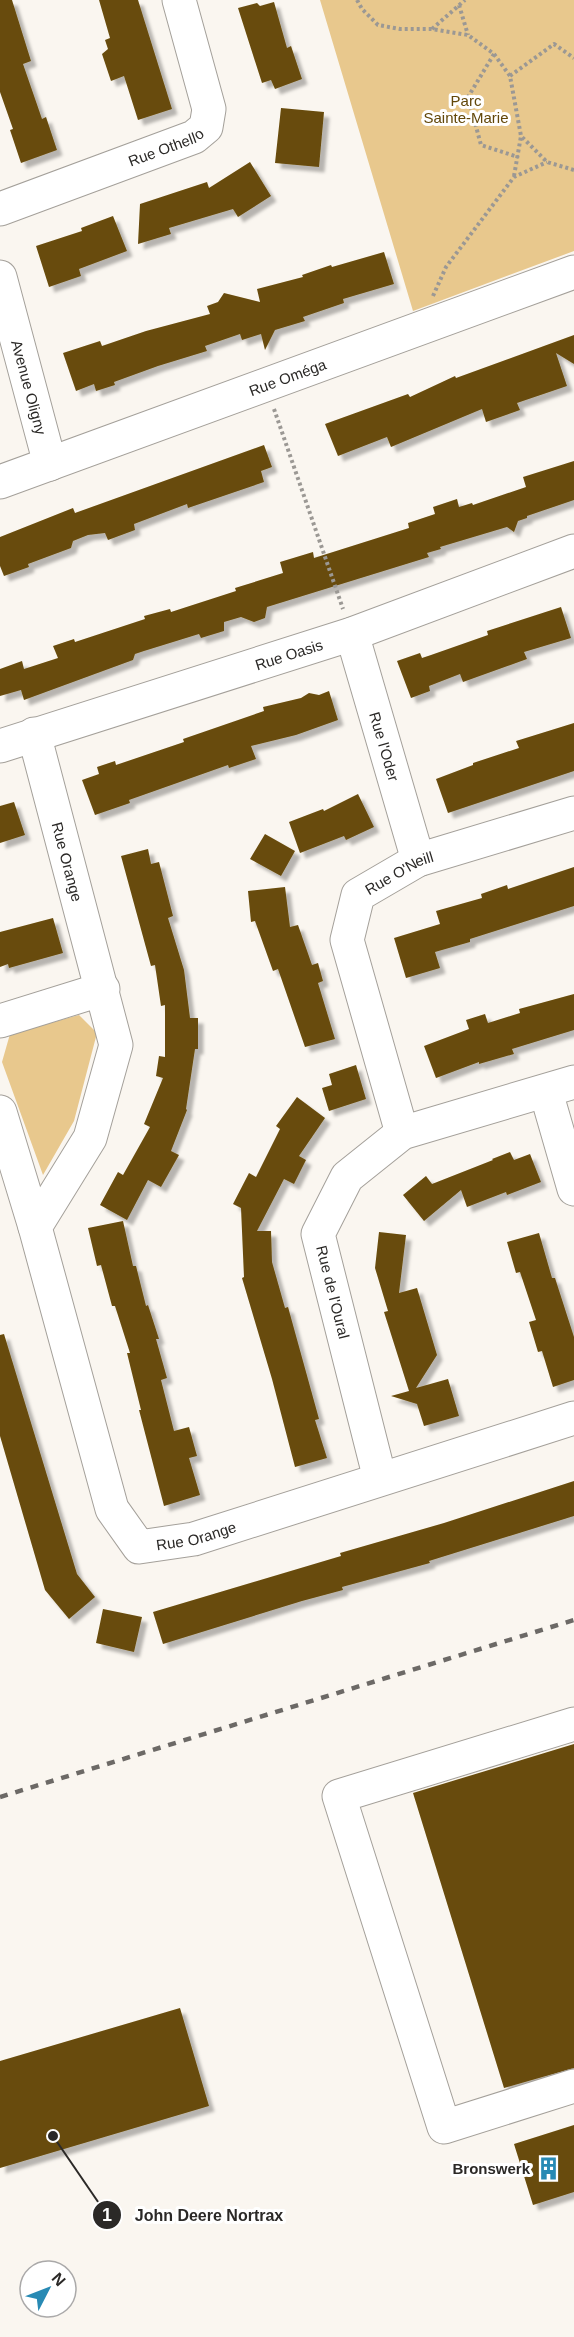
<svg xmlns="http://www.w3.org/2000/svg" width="574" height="2337" viewBox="0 0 574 2337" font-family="Helvetica,sans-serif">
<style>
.green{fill:#e8c88d}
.building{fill:#684b0a;filter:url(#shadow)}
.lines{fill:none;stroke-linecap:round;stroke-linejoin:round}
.minor-casing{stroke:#a4a09a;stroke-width:35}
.path{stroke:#9b9894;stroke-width:4;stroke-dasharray:3 3;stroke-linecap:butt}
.minor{stroke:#fff;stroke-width:33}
.rail{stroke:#6c6966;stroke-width:4.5;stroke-dasharray:8 8;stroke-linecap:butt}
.labels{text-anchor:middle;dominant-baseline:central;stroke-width:6;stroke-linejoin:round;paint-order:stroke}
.park-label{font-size:15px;fill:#624709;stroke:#fff}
.street-label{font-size:15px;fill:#2b2927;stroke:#fff}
.poi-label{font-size:15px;font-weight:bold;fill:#2b2927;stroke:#fff;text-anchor:end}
.leader{fill:none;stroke:#2b2927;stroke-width:2}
.callout-dot{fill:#2b2927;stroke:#fff;stroke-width:2}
.mark-label{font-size:18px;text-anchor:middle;font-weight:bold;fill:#fff}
.callout-label{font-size:16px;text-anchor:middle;font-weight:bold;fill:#2b2927;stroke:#fff;stroke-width:6;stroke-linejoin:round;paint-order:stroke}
</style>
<defs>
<filter id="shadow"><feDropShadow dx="5.5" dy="5.5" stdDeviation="1.5" flood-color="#0004"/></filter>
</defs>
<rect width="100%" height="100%" fill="#faf6f0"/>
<path class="green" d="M320 0H574V251L413 311Z
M79 1015 97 1033 74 1121 43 1175 2 1062 10 1034Z"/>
<path class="building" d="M0 0H12L31 61 23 64 42 119 46 117 57 150 21 163 10 130 13 129 0 92Z
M99 0H138L172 109 138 120 124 76 111 81 102 54 108 49 105 40 110 38Z
M274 2 287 48 291 46 302 79 275 89 271 80 262 83 238 8 257 3 260 6Z
M281 108 324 112 319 167 275 163Z
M250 162 271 196 238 217 233 209 169 228 171 234 138 244 140 204 207 182 209 188Z
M113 216 127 251 79 269 81 276 49 287 36 246 82 231 81 228Z
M384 252 394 284 343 299 344 303 303 317 305 321 275 330 265 350 261 334 242 340 240 334 205 346 207 351 158 366 114 382 115 385 96 391 94 384 76 391 63 353 100 341 102 346 146 331 210 314 207 306 218 302 224 293 260 302 257 289 303 277 302 275 331 265 332 267Z
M574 335V364L556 353 567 386 517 403 520 410 486 422 482 409 391 447 387 437 338 456 325 424 408 394 410 397 455 376 456 378Z
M264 445 272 467 261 471 264 482 188 508 187 504 134 524 135 530 108 540 105 533 88 535 73 541 71 548 28 564 29 567 4 576 0 566V537L73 508 75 513Z
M574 461V500L527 516V518L518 521 514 532 507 527 440 547 441 549 427 553 429 557 267 607 265 618 254 622 241 617 224 622V631L201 638 199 634 144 651 135 654 133 660 24 700 21 690 0 696V669L22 661 24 669 58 658 53 646 74 639 75 642 145 619 144 616 170 609 171 612 236 591 235 588 283 573 280 562 313 552 314 558 409 528 408 523 435 514 433 507 457 499 459 507 472 503 473 505 526 487 523 477Z
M561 607 571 638 524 652 527 659 463 682 460 674 429 686 430 691 411 698 397 661 420 653 422 658 431 655 488 635 487 631Z
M329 691 338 720 296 735 251 746 256 759 229 768 228 765 129 800 130 803 95 815 82 780 99 774 97 767 115 761 116 765 184 742 183 739 264 711 263 707 301 698 309 693 319 695Z
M574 723V771L448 813 436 779 473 765V763L519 748 516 741Z
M358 794 374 827 346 840 344 836 300 853 289 822 323 809 324 811Z
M14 802 25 835 0 843V806Z
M265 834 295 851 281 876 250 859Z
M148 849 151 864 159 862 173 916 168 918 184 970 190 1018H198V1049H195L186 1109 187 1110 171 1151 179 1155 161 1187 148 1180 127 1220 100 1205 118 1172 123 1175 150 1127 144 1124 163 1078 156 1076 159 1056 165 1057V1005L161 1006 155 965 151 966 121 856Z
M574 867V906L470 939V942L435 952 440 968 406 978 394 938 440 924 436 911 482 898 481 894 507 885 508 889Z
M285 887 290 927 298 925 312 965 318 963 323 981 318 983 335 1039 305 1047 278 969 273 971 255 921 251 922 248 891Z
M53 918 63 953 9 968 8 964 0 967V932Z
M574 994V1030L512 1049 514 1054 479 1064V1062L436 1078 424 1046 469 1029 466 1020 485 1014 488 1023 520 1013 519 1009Z
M356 1065 366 1099 329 1111 322 1088 332 1085 329 1074Z
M297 1097 325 1118 299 1156 306 1160 294 1184 284 1179 257 1231H271L272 1262 285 1308 288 1307 319 1419 315 1420 327 1458 295 1467 272 1379 242 1278 244 1277 241 1208 233 1204 249 1173 256 1177 280 1129 276 1126Z
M510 1152 514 1160 530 1154 541 1182 507 1195 506 1192 467 1207 461 1190 424 1221 403 1195 426 1176 432 1184 493 1160 492 1159Z
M123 1221 133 1266H136L146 1306 148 1305 159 1339H156L167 1378 161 1380 174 1431 189 1427 197 1456 189 1458 200 1495 164 1506 139 1410H141L127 1353H130L115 1306H112L101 1265 97 1266 88 1228Z
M379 1232 406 1235 399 1293 417 1288 437 1355 416 1388 448 1379 459 1416 424 1426 417 1404 391 1396 409 1391 384 1312 388 1311 375 1268Z
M539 1233 552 1278H555L574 1337V1380L553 1387 542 1351 538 1352 529 1322 536 1320 520 1272 516 1273 507 1242Z
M4 1334 77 1574 95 1597 69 1619 45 1590 0 1436V1335Z
M574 1481V1516L429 1561 430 1563 342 1587 343 1590 302 1601 163 1644 153 1612 341 1556 340 1553 444 1523Z
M103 1609 142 1617 134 1652 96 1643Z
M574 1744V2068L504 2088 413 1793Z
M180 2008 209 2106 0 2168V2061Z
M574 2125V2192L533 2205 514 2144Z"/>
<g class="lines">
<defs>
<g id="minor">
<path id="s1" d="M0 209 194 137 206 127 209 109 179 0"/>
<path id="s2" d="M0 277 50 464"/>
<path id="s3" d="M0 482 574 272"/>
<path id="s4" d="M352 634 418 860"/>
<path id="s5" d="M34 734 116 1045 90 1138 35 1227 112 1509 139 1547 194 1539 574 1418"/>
<path id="s6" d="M0 746 352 634 574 551"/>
<path d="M0 1021 103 989"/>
<path d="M546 1092 574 1189"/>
<path d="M0 1112 35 1227"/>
<path id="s7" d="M402 1133 347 940 358 895 418 860 574 813"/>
<path d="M380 1479 318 1234 347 1177 402 1133 574 1082"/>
<path d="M574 1724 339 1796 444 2127 574 2086"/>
</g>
</defs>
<use href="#minor" class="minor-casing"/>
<path class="path" d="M357 0 362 9 378 25 400 29H431L468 35 494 54 510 76 521 136 547 162 574 170
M459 5 468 35
M432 29 465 0
M494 54 468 97 481 145 518 157
M510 76 554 44 574 58
M514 176 521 136
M433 296 446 267 514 177 547 162
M274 409 343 609"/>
<use href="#minor" class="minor"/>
<path class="rail" d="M0 1797 574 1620"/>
</g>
<defs>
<symbol id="building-bare" viewBox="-9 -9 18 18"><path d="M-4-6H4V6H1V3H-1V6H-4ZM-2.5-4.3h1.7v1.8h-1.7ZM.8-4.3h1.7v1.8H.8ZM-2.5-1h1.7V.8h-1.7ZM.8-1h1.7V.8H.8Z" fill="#288ab4" stroke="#fff" stroke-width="2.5" paint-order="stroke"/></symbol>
</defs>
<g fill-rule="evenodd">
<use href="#building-bare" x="532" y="2152" width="33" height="33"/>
</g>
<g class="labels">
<g class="park-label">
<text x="466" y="100">Parc<tspan x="466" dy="17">Sainte-Marie</tspan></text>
</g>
<g class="street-label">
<text stroke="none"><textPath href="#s1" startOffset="177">Rue Othello</textPath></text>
<text stroke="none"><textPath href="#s3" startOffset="306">Rue Oméga</textPath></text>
<text stroke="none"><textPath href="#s2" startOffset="114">Avenue Oligny</textPath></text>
<text stroke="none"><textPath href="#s6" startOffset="303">Rue Oasis</textPath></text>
<text stroke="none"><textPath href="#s4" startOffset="117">Rue l'Oder</textPath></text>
<text stroke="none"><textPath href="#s5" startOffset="132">Rue Orange</textPath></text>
<text stroke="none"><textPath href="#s7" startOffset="294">Rue O'Neill</textPath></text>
<text transform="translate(333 1292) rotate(76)">Rue de l'Oural</text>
<text stroke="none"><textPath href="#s5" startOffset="920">Rue Orange</textPath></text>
</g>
<g class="poi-label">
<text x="530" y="2168">Bronswerk</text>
</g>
</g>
<path class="leader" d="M53 2136L107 2215"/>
<g class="callout-dot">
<circle cx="53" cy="2136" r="6"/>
<circle cx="107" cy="2215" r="15"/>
</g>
<g class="mark-label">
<text x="107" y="2221">1</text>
</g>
<g class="callout-label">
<text x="209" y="2221">John Deere Nortrax</text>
</g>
<g transform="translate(48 2289) rotate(48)"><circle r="28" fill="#ffffff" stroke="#aaa9a9" stroke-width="1.5"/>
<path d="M0-4.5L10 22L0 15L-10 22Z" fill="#288ab4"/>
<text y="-9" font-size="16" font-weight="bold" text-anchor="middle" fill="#2b2927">N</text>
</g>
</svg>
